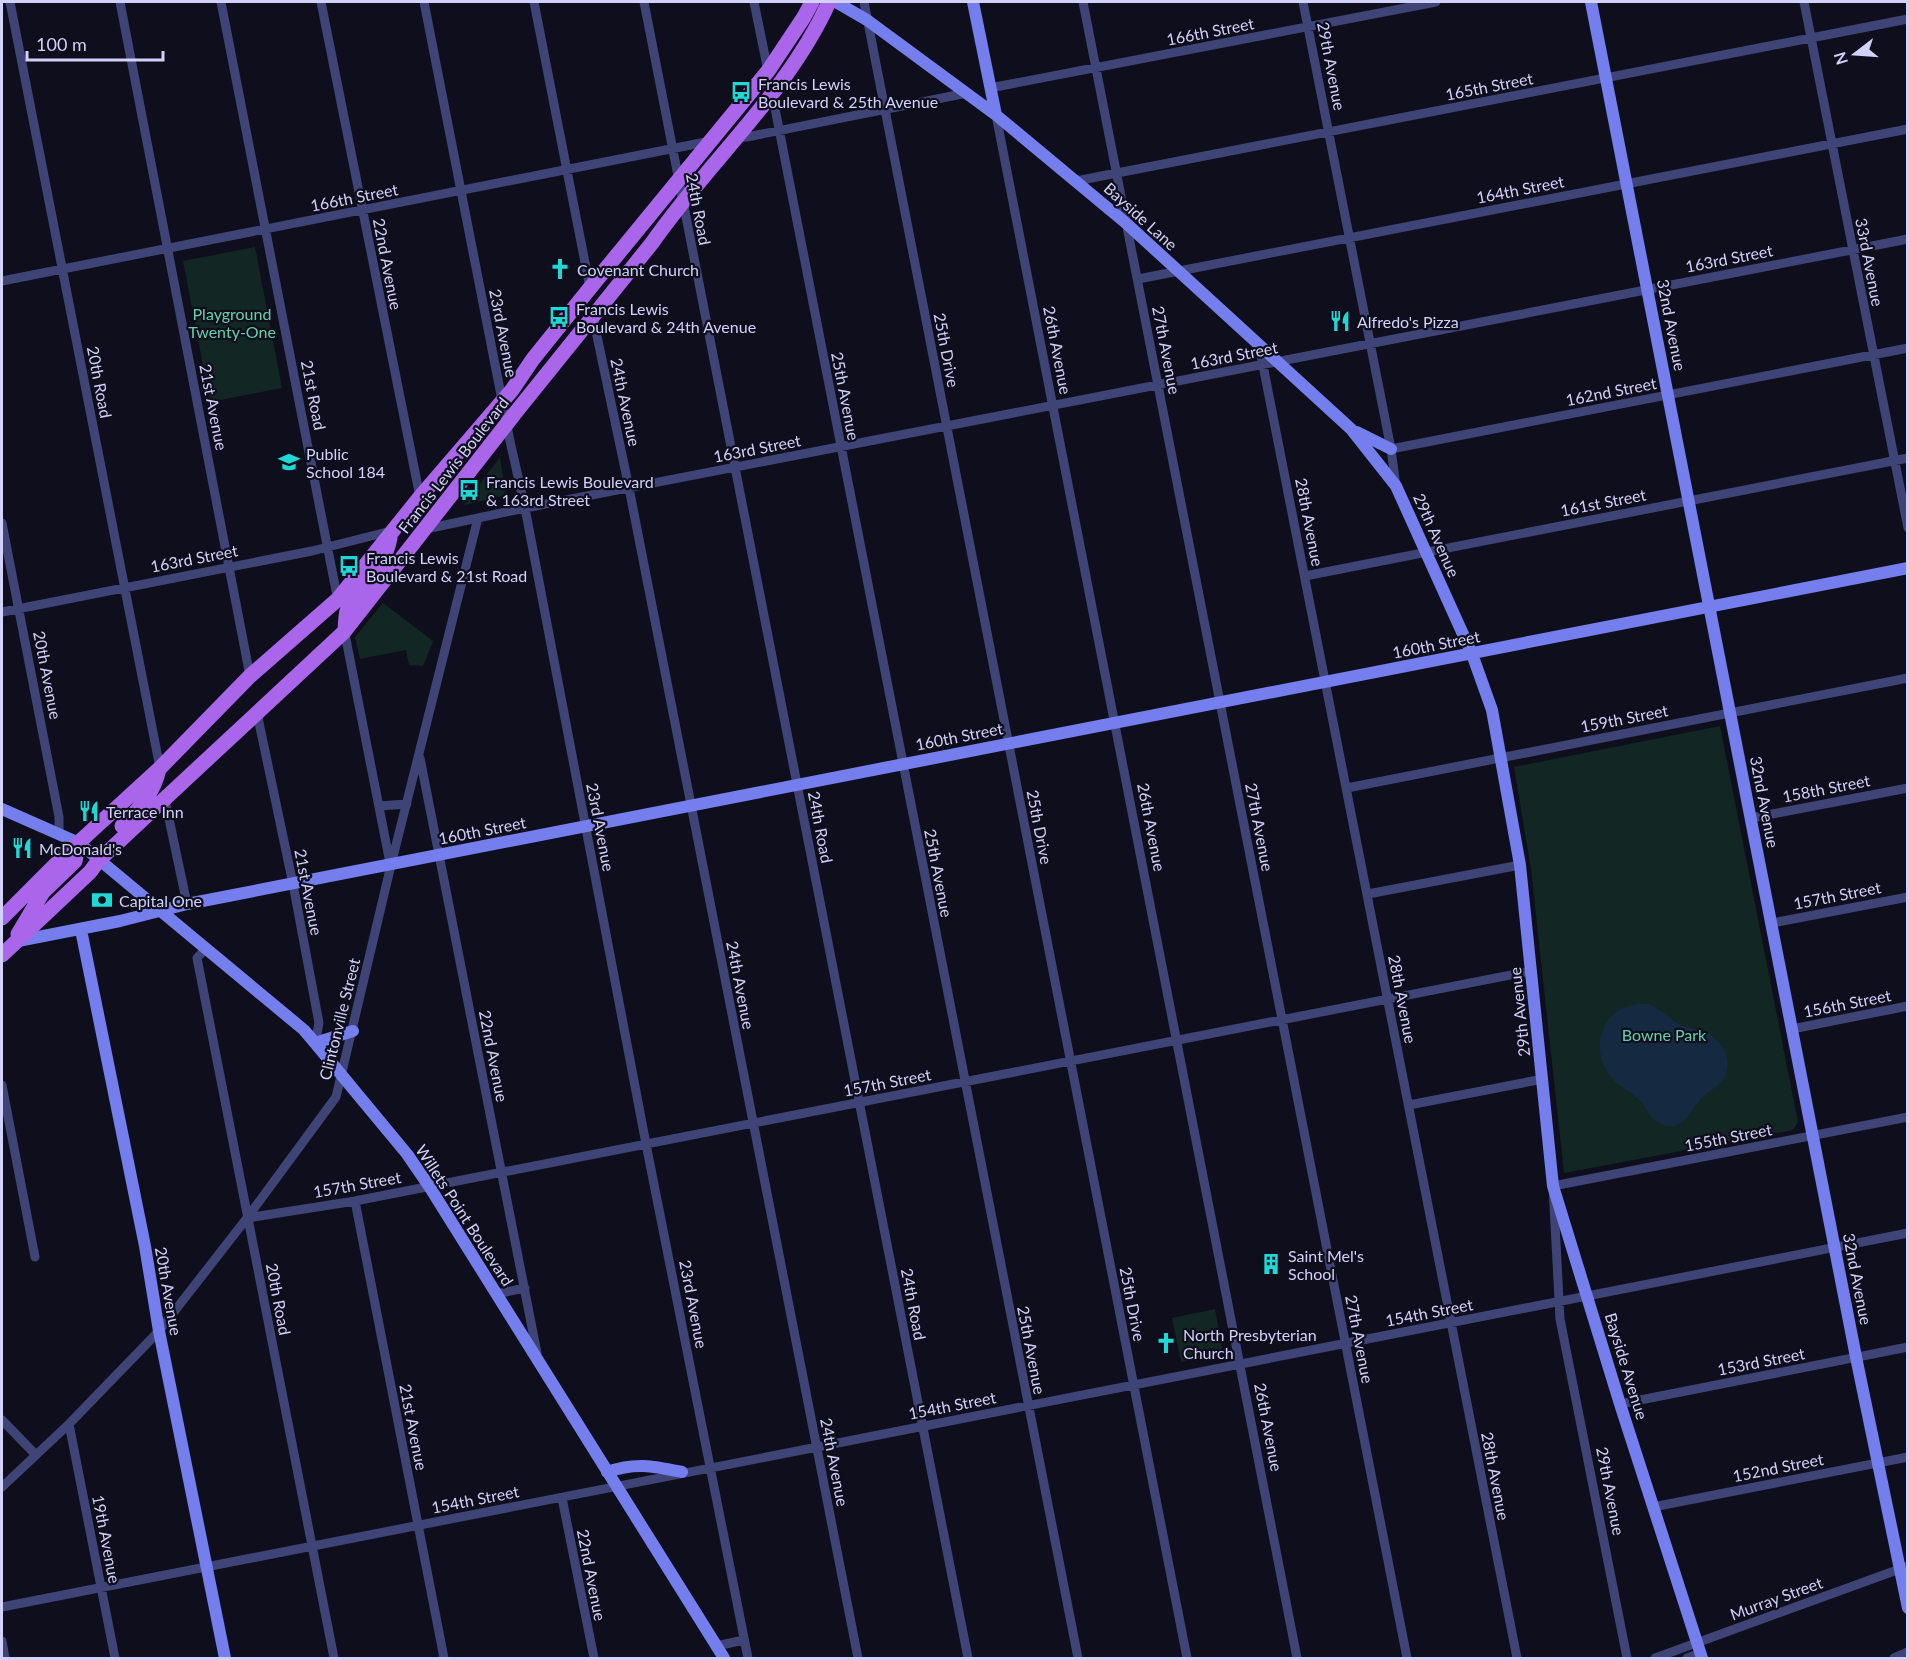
<svg xmlns="http://www.w3.org/2000/svg" width="1909" height="1660" viewBox="0 0 1909 1660" font-family="Lato,sans-serif">
<style>
.green{fill:#122623}
.water{fill:#152a41}
.lines{fill:none;stroke-linecap:round;stroke-linejoin:round}
.street{stroke:#3f4476;stroke-width:9}
.secondary{stroke:#747fed;stroke-width:12}
.primary{stroke:#aa66eb;stroke-width:15}
.labels{text-anchor:middle;dominant-baseline:central;stroke-width:4.5;stroke-linejoin:round;paint-order:stroke}
.street-label{font-size:16px;fill:#d1d1f9;stroke:#0f0e1d}
.poi-label{font-size:16px;fill:#d1d1f9;stroke:#0f0e1d;text-anchor:start}
.park-label{font-size:16px;fill:#67cfa9;stroke:#0f0e1d}
</style>
<rect width="100%" height="100%" fill="#0f0e1d"/>
<path class="green" d="M255 247 282 388 210 402 183 261Z
M500 457 506 495 464 505Z
M383 603 433 641 423 666 409 665 406 650 360 659 355 637Z
M1720 726 1798 1122 1793 1130 1564 1173 1531 869 1514 767Z
M1215 1309 1223 1353 1181 1362 1172 1318Z"/>
<path class="water" d="M1648 1004C1661 1009 1667 1018 1679 1024 1687 1028 1696 1029 1705 1032 1720 1039 1732 1057 1726 1073 1721 1088 1707 1090 1698 1102 1689 1113 1686 1127 1668 1126 1653 1124 1650 1113 1642 1103 1633 1092 1618 1087 1610 1076 1586 1044 1606 1000 1648 1004Z"/>
<g class="lines">
<path class="street" d="M10 2 160 768
M120 2 250 676
M221 2 338 601
M321 2 420 497
M424 2 510 441 525 508 646 1144 748 1658
M534 2 590 288
M644 2 968 1658
M754 2 768 71
M864 2 1187 1658
M1083 2 1407 1658
M1303 2 1391 449 1396 486
M1804 2 1908 528
M990 88 1436 2
M772 93 1078 1658
M996 115 1297 1658
M737 137H747L967 93
M1076 181 1908 19
M1138 279 1908 129
M2 281 711 141
M593 317 629 488 858 1658
M1259 345 1517 1658
M1391 449 1908 348
M2 523 59 817V833
M426 529 525 508 1908 239
M1305 576 1908 458
M2 612 312 551 391 531
M344 629 390 863
M257 713 293 884 319 1023 315 1043
M420 758 537 1353
M1347 788 1908 678
M165 800 187 904
M379 806 407 804
M1751 818 1908 788
M1368 894 1520 865
M1772 923 1908 897
M206 948 197 958 334 1658
M1792 1029 1908 1006
M2 1085 35 1257
M1409 1105 1543 1079
M355 1201 444 1658
M247 1218 355 1201 1531 971
M496 1294 525 1288
M1620 1404 1908 1347
M2 1420 36 1455
M69 1424 115 1658
M2 1487 69 1424 159 1331 247 1218 336 1097 391 865 478 518
M562 1498 594 1658
M1653 1507 1908 1457
M2 1607 1908 1233
M2 1641 5 1658
M716 1646 744 1640
M1627 1658 1560 1319 1553 1186 1908 1117
M1655 1658 1908 1566
M1687 1658 1701 1653
M1894 1658 1908 1652"/>
<path class="secondary" d="M836 2 867 20 996 115 1127 224 1351 429 1396 486 1472 654 1492 710 1520 865 1553 1186 1620 1404 1702 1658
M973 2 996 115
M1591 2 1856 1357 1908 1608
M1357 432 1391 449
M2 809 79 843 304 1030 315 1043 407 1154 429 1186 724 1658
M81 930 145 1246 159 1331 225 1658
M18 941 120 921 187 904 1908 568
M315 1043 353 1031
M607 1472C636 1462 653 1466 682 1472"/>
<path class="primary" d="M345 629C346 622 345 612 349 606 362 582 385 567 390 538
M122 826C139 809 154 793 159 769
M2 918 65 855 160 768 250 676 338 599 420 497 512 390 533 359 590 288 768 71 804 17 812 2
M18 934 43 892 75 861 79 843
M2 955 90 872 99 860 344 632 516 412 652 243C708 162 788 93 829 2"/>
</g>
<defs>
<symbol id="bus-bare" viewBox="-9 -9 18 18"><path d="M-5-6H5V4H4V6H2V4H-2V6H-4V4H-5ZM-3.5-4V0h7V-4ZM-3.5 1.2v1.5H-2V1.2ZM2 1.2v1.5H3.5V1.2Z" fill="#1dd9d6" stroke="#0f0e1d" stroke-width="2.5" paint-order="stroke"/></symbol>
<symbol id="church-bare" viewBox="-9 -9 18 18"><path d="M-1.2-6h2.4v3.5h3.3v2.4h-3.3V6h-2.4V-.1h-3.3v-2.4h3.3Z" fill="#1dd9d6" stroke="#0f0e1d" stroke-width="2.5" paint-order="stroke"/></symbol>
<symbol id="restaurant-bare" viewBox="-9 -9 18 18"><path d="M-5-6h1v4h1v-4h1v4h1v-4h1v5L-1.5 .5V6h-2V.5L-5-1ZM5-6V6H3V1.5H1.5Q1.5-4 5-6Z" fill="#1dd9d6" stroke="#0f0e1d" stroke-width="2.5" paint-order="stroke"/></symbol>
<symbol id="school-bare" viewBox="-9 -9 18 18"><path d="M0-5L7-2L0 1L-7-2ZM-4 1L0 2.5L4 1V4Q0 6-4 4Z" fill="#1dd9d6" stroke="#0f0e1d" stroke-width="2.5" paint-order="stroke"/></symbol>
<symbol id="bank-bare" viewBox="-9 -9 18 18"><path d="M-6-4H6V4H-6ZM0-2.3a2.3 2.3 0 1 0 0 4.6a2.3 2.3 0 1 0 0-4.6Z" fill="#1dd9d6" stroke="#0f0e1d" stroke-width="2.5" paint-order="stroke"/></symbol>
<symbol id="building-bare" viewBox="-9 -9 18 18"><path d="M-4-6H4V6H1V3H-1V6H-4ZM-2.5-4.3h1.7v1.8h-1.7ZM.8-4.3h1.7v1.8H.8ZM-2.5-1h1.7V.8h-1.7ZM.8-1h1.7V.8H.8Z" fill="#1dd9d6" stroke="#0f0e1d" stroke-width="2.5" paint-order="stroke"/></symbol>
</defs>
<g fill-rule="evenodd">
<use href="#bus-bare" x="726" y="77" width="30" height="30"/>
<use href="#church-bare" x="545" y="254" width="30" height="30"/>
<use href="#bus-bare" x="544" y="302" width="30" height="30"/>
<use href="#restaurant-bare" x="1325" y="306" width="30" height="30"/>
<use href="#school-bare" x="274" y="447" width="30" height="30"/>
<use href="#bus-bare" x="454" y="475" width="30" height="30"/>
<use href="#bus-bare" x="334" y="551" width="30" height="30"/>
<use href="#restaurant-bare" x="74" y="796" width="30" height="30"/>
<use href="#restaurant-bare" x="7" y="833" width="30" height="30"/>
<use href="#bank-bare" x="87" y="885" width="30" height="30"/>
<use href="#building-bare" x="1256" y="1249" width="30" height="30"/>
<use href="#church-bare" x="1151" y="1328" width="30" height="30"/>
</g>
<g class="labels">
<g class="street-label">
<text transform="translate(1210 31) rotate(-11)">166th Street</text>
<text transform="translate(1332 66) rotate(79)">29th Avenue</text>
<text transform="translate(1489 86) rotate(-11)">165th Street</text>
<text transform="translate(1520 189) rotate(-11)">164th Street</text>
<text transform="translate(354 197) rotate(-11)">166th Street</text>
<text transform="translate(699 209) rotate(79)">24th Road</text>
<text transform="translate(1141 216) rotate(42)">Bayside Lane</text>
<text transform="translate(1729 258) rotate(-11)">163rd Street</text>
<text transform="translate(1870 262) rotate(79)">33rd Avenue</text>
<text transform="translate(388 264) rotate(79)">22nd Avenue</text>
<text transform="translate(1672 325) rotate(79)">32nd Avenue</text>
<text transform="translate(504 333) rotate(79)">23rd Avenue</text>
<text transform="translate(947 350) rotate(79)">25th Drive</text>
<text transform="translate(1058 350) rotate(79)">26th Avenue</text>
<text transform="translate(1167 350) rotate(79)">27th Avenue</text>
<text transform="translate(1234 355) rotate(-11)">163rd Street</text>
<text transform="translate(100 382) rotate(79)">20th Road</text>
<text transform="translate(1611 391) rotate(-11)">162nd Street</text>
<text transform="translate(314 395) rotate(79)">21st Road</text>
<text transform="translate(846 396) rotate(79)">25th Avenue</text>
<text transform="translate(626 402) rotate(78)">24th Avenue</text>
<text transform="translate(214 407) rotate(79)">21st Avenue</text>
<text transform="translate(757 448) rotate(-11)">163rd Street</text>
<text transform="translate(453 465) rotate(-52)">Francis Lewis Boulevard</text>
<text transform="translate(1603 502) rotate(-11)">161st Street</text>
<text transform="translate(1310 522) rotate(79)">28th Avenue</text>
<text transform="translate(1437 535) rotate(66)">29th Avenue</text>
<text transform="translate(194 558) rotate(-11)">163rd Street</text>
<text transform="translate(1436 644) rotate(-11)">160th Street</text>
<text transform="translate(48 675) rotate(79)">20th Avenue</text>
<text transform="translate(1624 718) rotate(-11)">159th Street</text>
<text transform="translate(959 736) rotate(-11)">160th Street</text>
<text transform="translate(1826 788) rotate(-11)">158th Street</text>
<text transform="translate(1765 802) rotate(79)">32nd Avenue</text>
<text transform="translate(601 827) rotate(79)">23rd Avenue</text>
<text transform="translate(821 827) rotate(79)">24th Road</text>
<text transform="translate(1040 827) rotate(79)">25th Drive</text>
<text transform="translate(1152 827) rotate(79)">26th Avenue</text>
<text transform="translate(1260 827) rotate(79)">27th Avenue</text>
<text transform="translate(482 830) rotate(-11)">160th Street</text>
<text transform="translate(939 873) rotate(79)">25th Avenue</text>
<text transform="translate(309 892) rotate(79)">21st Avenue</text>
<text transform="translate(1837 895) rotate(-11)">157th Street</text>
<text transform="translate(741 985) rotate(79)">24th Avenue</text>
<text transform="translate(1403 999) rotate(79)">28th Avenue</text>
<text transform="translate(1847 1003) rotate(-11)">156th Street</text>
<text transform="translate(1519 1012) rotate(-96)">29th Avenue</text>
<text transform="translate(339 1019) rotate(-76)">Clintonville Street</text>
<text transform="translate(494 1056) rotate(79)">22nd Avenue</text>
<text transform="translate(887 1082) rotate(-11)">157th Street</text>
<text transform="translate(1728 1137) rotate(-11)">155th Street</text>
<text transform="translate(357 1184) rotate(-10)">157th Street</text>
<text transform="translate(465 1215) rotate(57)">Willets Point Boulevard</text>
<text transform="translate(1858 1279) rotate(79)">32nd Avenue</text>
<text transform="translate(169 1291) rotate(80)">20th Avenue</text>
<text transform="translate(279 1299) rotate(79)">20th Road</text>
<text transform="translate(694 1304) rotate(79)">23rd Avenue</text>
<text transform="translate(914 1304) rotate(79)">24th Road</text>
<text transform="translate(1133 1304) rotate(79)">25th Drive</text>
<text transform="translate(1429 1312) rotate(-11)">154th Street</text>
<text transform="translate(1360 1339) rotate(79)">27th Avenue</text>
<text transform="translate(1032 1350) rotate(79)">25th Avenue</text>
<text transform="translate(1761 1361) rotate(-11)">153rd Street</text>
<text transform="translate(1627 1366) rotate(73)">Bayside Avenue</text>
<text transform="translate(952 1405) rotate(-11)">154th Street</text>
<text transform="translate(414 1427) rotate(79)">21st Avenue</text>
<text transform="translate(1269 1427) rotate(79)">26th Avenue</text>
<text transform="translate(835 1462) rotate(79)">24th Avenue</text>
<text transform="translate(1778 1467) rotate(-11)">152nd Street</text>
<text transform="translate(1496 1476) rotate(79)">28th Avenue</text>
<text transform="translate(1611 1491) rotate(79)">29th Avenue</text>
<text transform="translate(475 1499) rotate(-11)">154th Street</text>
<text transform="translate(107 1539) rotate(79)">19th Avenue</text>
<text transform="translate(592 1575) rotate(79)">22nd Avenue</text>
<text transform="translate(1776 1598) rotate(-20)">Murray Street</text>
</g>
<g class="poi-label">
<text x="758" y="83">Francis Lewis<tspan x="758" dy="18">Boulevard &amp; 25th Avenue</tspan></text>
<text x="577" y="269">Covenant Church</text>
<text x="576" y="308">Francis Lewis<tspan x="576" dy="18">Boulevard &amp; 24th Avenue</tspan></text>
<text x="1357" y="321">Alfredo's Pizza</text>
<text x="306" y="453">Public<tspan x="306" dy="18">School 184</tspan></text>
<text x="486" y="481">Francis Lewis Boulevard<tspan x="486" dy="18">&amp; 163rd Street</tspan></text>
<text x="366" y="557">Francis Lewis<tspan x="366" dy="18">Boulevard &amp; 21st Road</tspan></text>
<text x="106" y="811">Terrace Inn</text>
<text x="39" y="848">McDonald's</text>
<text x="119" y="900">Capital One</text>
<text x="1288" y="1255">Saint Mel's<tspan x="1288" dy="18">School</tspan></text>
<text x="1183" y="1334">North Presbyterian<tspan x="1183" dy="18">Church</tspan></text>
</g>
<g class="park-label">
<text x="232" y="313">Playground<tspan x="232" dy="18">Twenty-One</tspan></text>
<text x="1664" y="1034">Bowne Park</text>
</g>
</g>
<rect width="1909" height="1660" fill="none" stroke="#d1d1f9" stroke-width="6"/>
<g transform="translate(1855 54) rotate(253)" stroke="#0f0e1d" stroke-width="4.5" paint-order="stroke">
<path d="M0-4.5L10 22L0 15L-10 22Z" fill="#d1d1f9"/>
<text y="-9" font-size="16" font-weight="bold" text-anchor="middle" fill="#d1d1f9">N</text>
</g>
<path d="M27 51v9h136v-9" fill="none" stroke="#d1d1f9" stroke-width="3"/>
<text x="36" y="51" font-size="18" fill="#d1d1f9" stroke="#0f0e1d" stroke-width="4.5" paint-order="stroke">100 m</text>
</svg>
